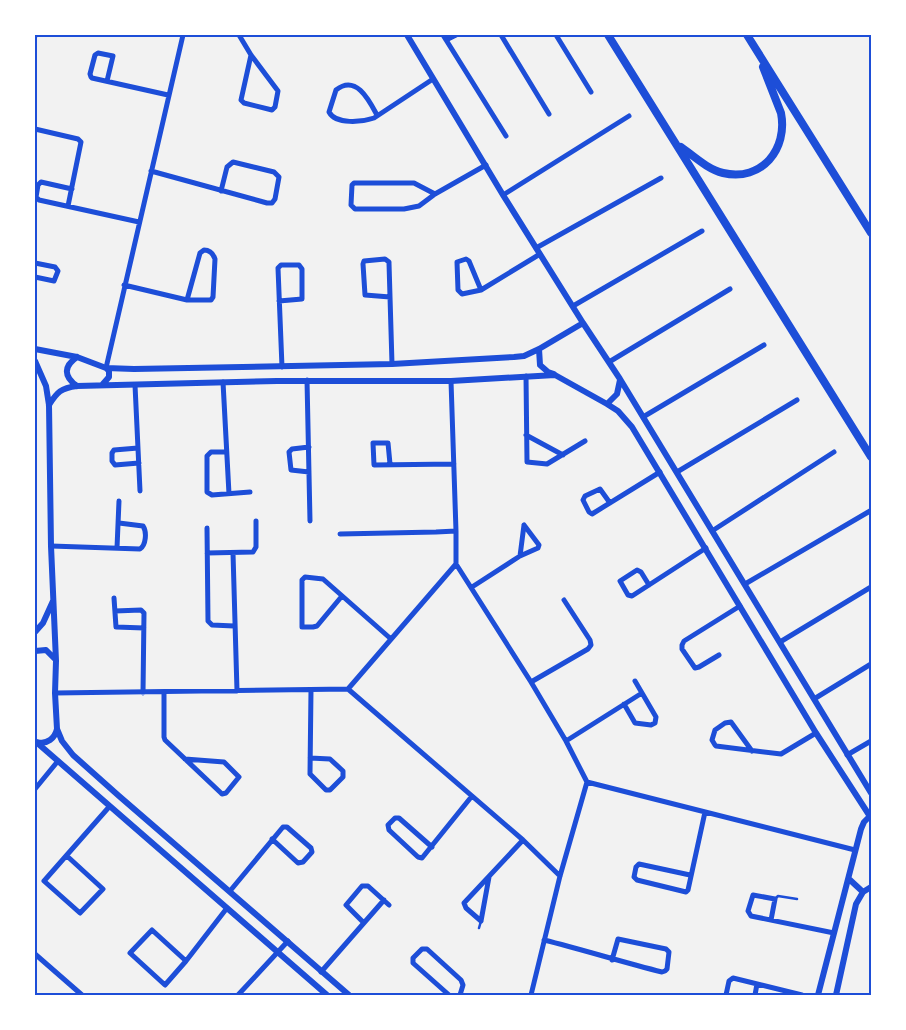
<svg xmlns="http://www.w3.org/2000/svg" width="906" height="1030" viewBox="0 0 906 1030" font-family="'Asap Condensed',sans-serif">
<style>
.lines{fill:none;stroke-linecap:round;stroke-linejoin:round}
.service{stroke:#1d4ed8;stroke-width:2.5}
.minor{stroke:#1d4ed8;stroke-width:5}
.tertiary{stroke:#1d4ed8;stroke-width:6}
.trunk{stroke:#1d4ed8;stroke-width:8}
.neatline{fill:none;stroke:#1d4ed8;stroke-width:2}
</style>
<rect width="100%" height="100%" fill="#f2f2f2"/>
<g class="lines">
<path class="service" d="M776 898 778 896 797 899
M479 928 481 921"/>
<path class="minor" d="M239 35 251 55 278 91 275 107 272 110 244 103 241 100 251 55
M443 35 506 136
M501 35 549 114
M556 35 591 92
M35 36V35
M446 40 456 35
M107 81 113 56 98 53 95 55 90 74 91 77 92 78 168 95
M377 115C369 100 356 74 336 90L329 112C336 125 362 122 374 118L433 79
M35 129 78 139 81 142 68 206
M151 171 267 203H272L275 199 279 177 274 172 233 162 227 167 221 191
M72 189 41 182 38 185 36 197 39 200 139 222
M435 194 414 183H354L352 185 351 205 355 209H404L419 206 435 194 486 165
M503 195 629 116
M536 248 661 178
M35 263 55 267 58 271 54 281 35 277
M124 285 187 300H211L213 297 215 259C213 253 210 250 204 250L200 253 187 300
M481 290 469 261 466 259 457 262 458 290 462 294 481 290 540 254
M390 297 365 295 363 264 364 261 385 259 389 262V263L392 364
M279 301 302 299V269L299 265H281L278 268 282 367
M573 306 702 231
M609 362 730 289
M106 368 183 35
M526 376 527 462 547 464 585 441
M307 380 310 521
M451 381 456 531V564L531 682 566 741 587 782
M223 382 229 494
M135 385 140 491
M643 417 764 345
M526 435 563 455
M309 447 292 449 289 452 291 470 309 472
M138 448 114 450 112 453V461L115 465 139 463
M226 452H211L207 456V492L212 495 250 492
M390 464 388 443H373L374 465 454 464
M677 472 797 400
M610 503 600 489 585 496 583 500 589 512 592 514 660 472
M207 528 208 621 212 625 234 626
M712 531 834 452
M340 534 436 532 456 531
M51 546 140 549C146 545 147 532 143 526L119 523
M117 548 119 501
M207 553 253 552 256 547V521
M233 553 237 691
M520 556 524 525
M745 584 870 511
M649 585 641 572 637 570 620 581 628 595 632 596 706 548
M472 587 520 556 538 548 539 545 524 525
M342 596 317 626 313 627H302V580L305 577 323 579 391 639
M114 598 116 627 144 628
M115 611 141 610 144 613 143 693
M780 642 871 587
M719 655 699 667 695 668 682 649V645L684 641 740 606
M531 682 588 649 591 645 590 640 564 600
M348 689 523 840 560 876
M55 693 348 689 456 564
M164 693V737L165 740 221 793 222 794 226 793 239 777 224 762 185 759
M814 699 871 664
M624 704 635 723 651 725 655 723 656 717 635 681
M566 741 642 693
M752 751 731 722 725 723 715 730 712 740 715 745 716 746 781 754 816 733
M847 755 871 741
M310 758 330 759 343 771V777L330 790H326L310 774 311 690
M587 782 855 850
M35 789 58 761
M432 847 399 818H395L388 825 389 830 418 857 422 858 472 796
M67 856 103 889 80 913 44 881 109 807
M690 875 639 864 636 867 634 877 637 880 686 892 688 890 705 812
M230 891 283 827H287L311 848 312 852 303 862 298 863 272 839
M771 920 775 899 753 895 748 911 751 916 834 933
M481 921 466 908 464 903 523 840
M481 921 489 877
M364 923 346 905 362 886H368L389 905
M544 940C584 950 622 962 662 972L665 971 667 969 669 952 666 949 618 939 612 960
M35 954 82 995
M186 961 152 930 130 953 165 985 186 961 227 908
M321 972 384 900
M238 995 288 941
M449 995 413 963V958L422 949H427L461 980 463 985 460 995
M531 995 560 876 587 782
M726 995 729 981 733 978 802 995
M755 995 757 984"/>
<path class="tertiary" d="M407 35 503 195 583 323 620 379 871 793
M35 349 77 357 106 368 134 369 392 364 514 357 524 356 539 349 583 323
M539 349 540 365 548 372 554 374
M35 361 46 386 49 405 51 546 56 661 55 693 57 729 62 741 73 755 119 796 349 995
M102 385 109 377V371L106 368
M77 386C63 376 64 366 77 357
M607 404 617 394 620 380
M49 405C57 392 61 388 77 386L277 381H451L555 375 607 404 618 411 632 427 816 733 871 818
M35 632 43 623 53 601
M35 651 46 650 55 659
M35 741 327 995
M37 742C47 745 55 738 57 729
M849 879 863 892
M818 995 861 829 864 822 871 815
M836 995 856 904 863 892 871 887"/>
<path class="trunk" d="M608 35 871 457
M747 35 871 233
M681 147C694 156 707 169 723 173 762 182 788 149 781 113L763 67"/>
</g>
<rect width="906" height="1030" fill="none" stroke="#ffffff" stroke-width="72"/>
<rect x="36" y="36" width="834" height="958" class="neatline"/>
</svg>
